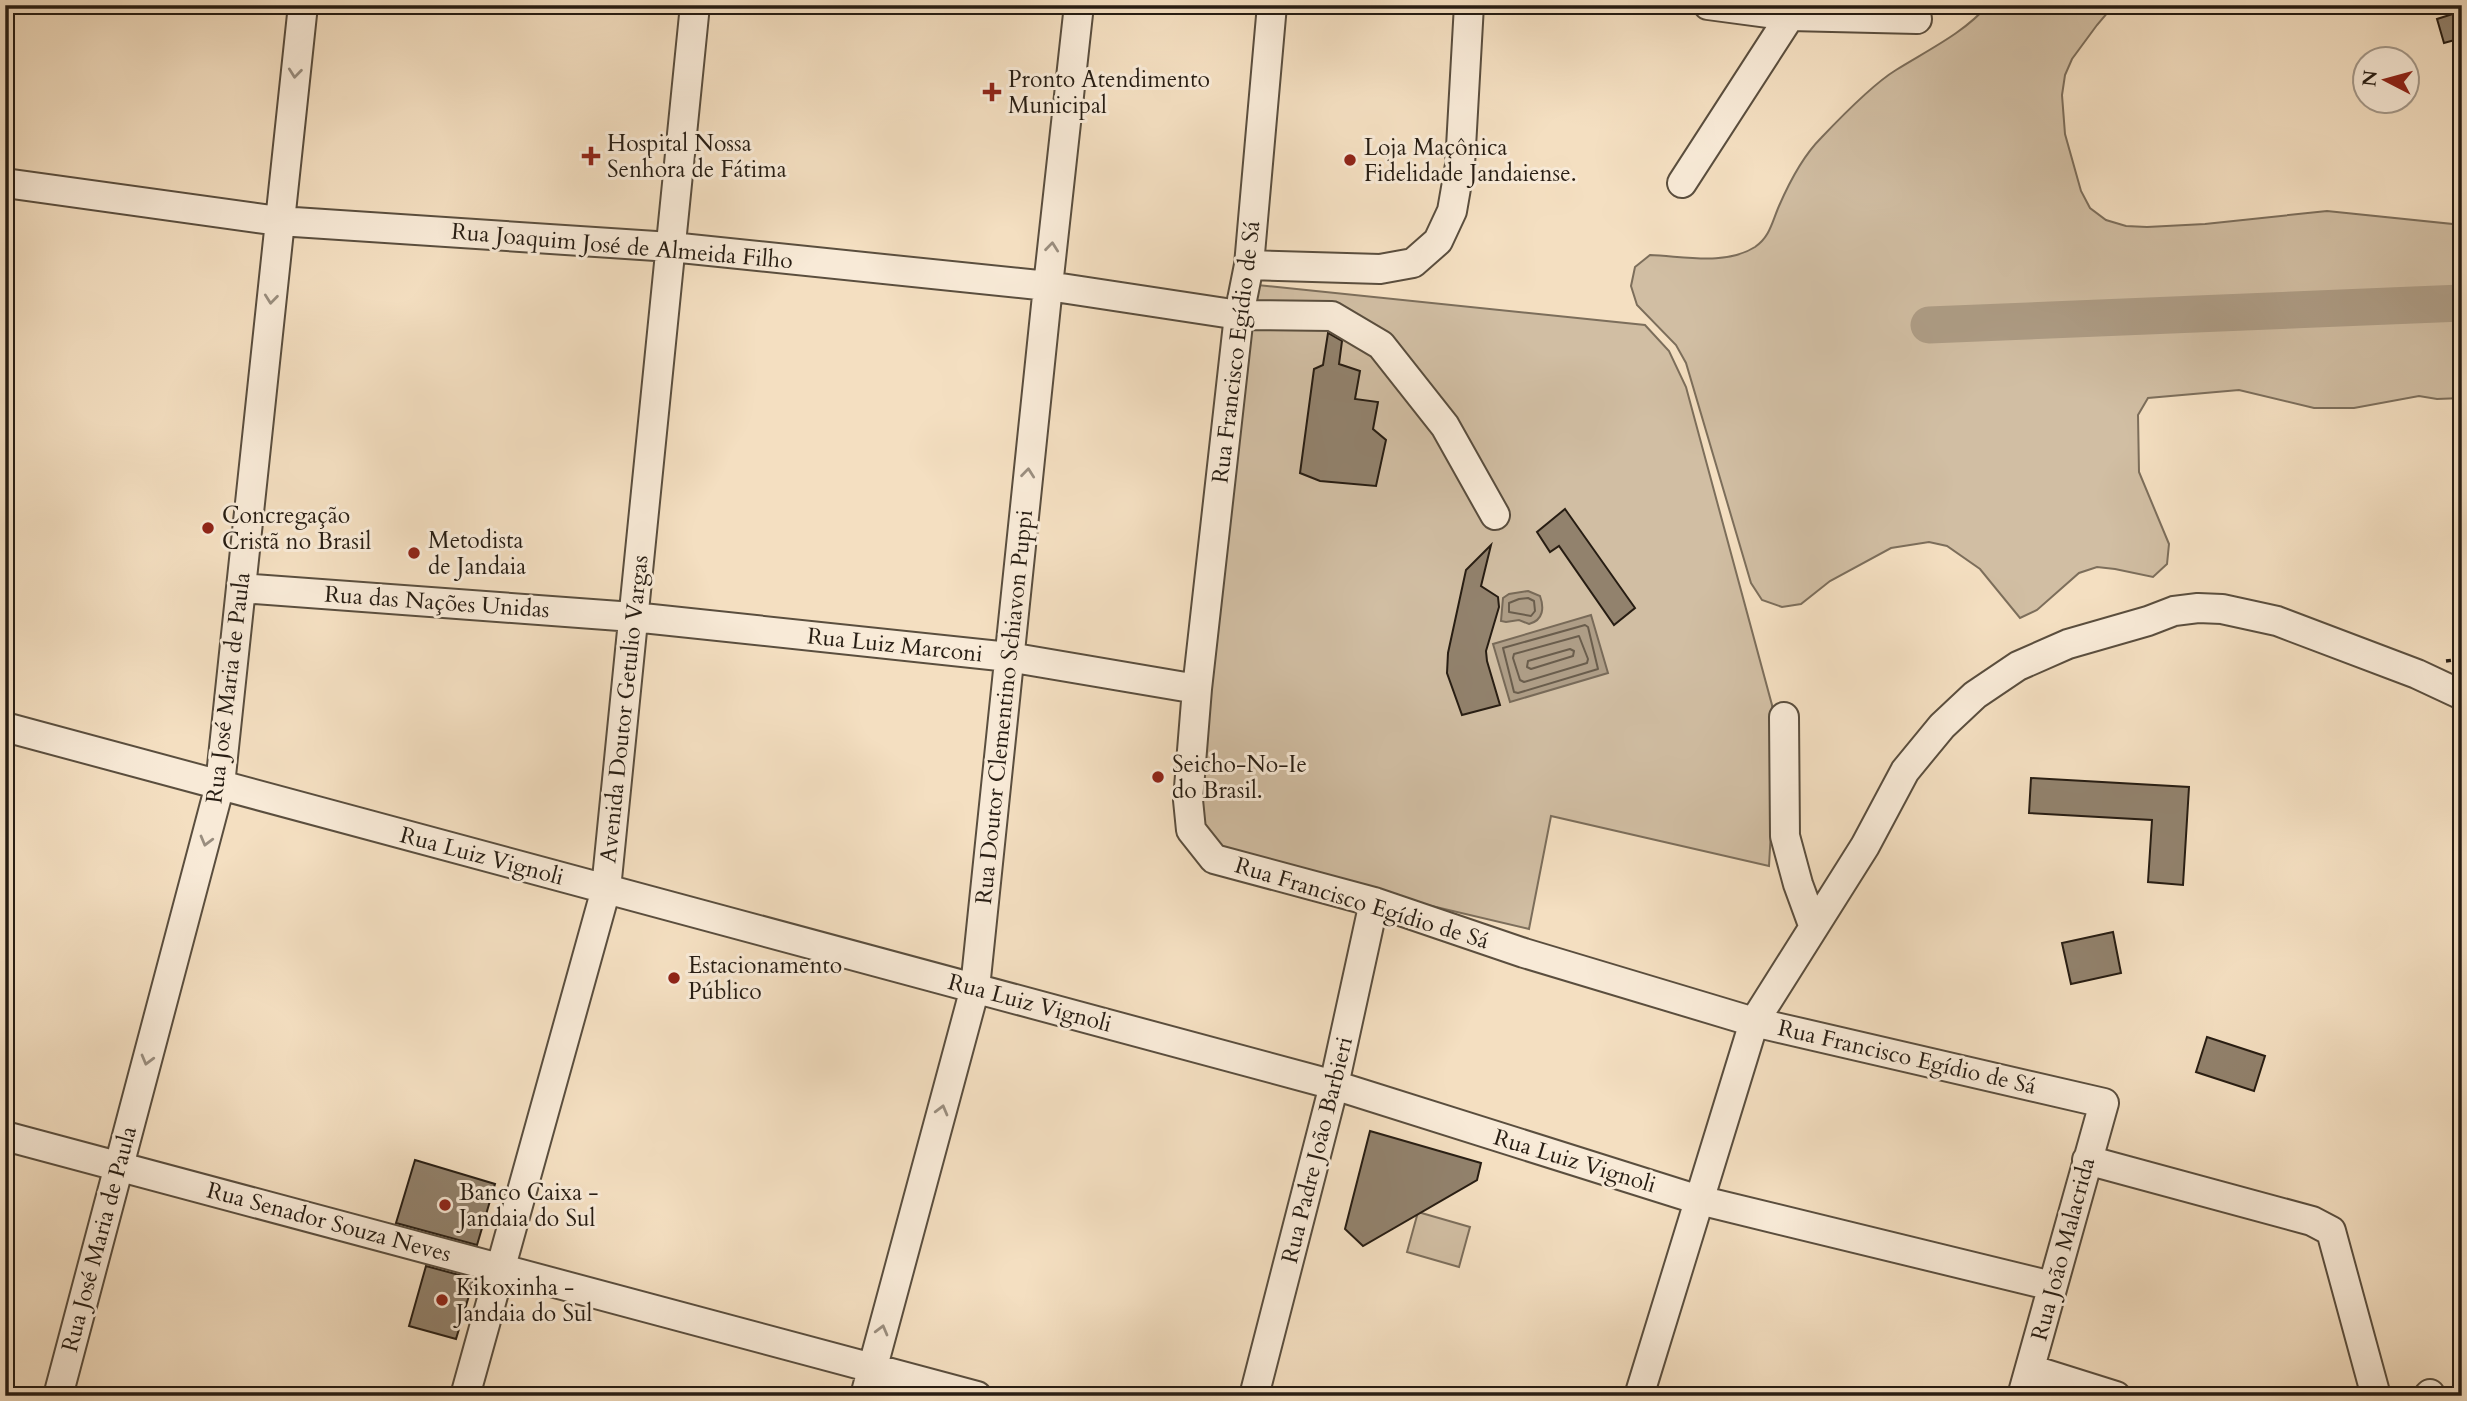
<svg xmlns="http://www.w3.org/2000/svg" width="2467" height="1401" viewBox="0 0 2467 1401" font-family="Cardo,serif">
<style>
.green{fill:#d1bea3;stroke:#7c6e5b;stroke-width:2}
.water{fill:#ae9d86;stroke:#786a58;stroke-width:2}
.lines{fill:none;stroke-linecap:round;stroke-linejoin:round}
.shore{stroke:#6a5d4c;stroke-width:2}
.river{stroke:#ae9d86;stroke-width:37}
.building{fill:#92826d;stroke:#271d13;stroke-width:2}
.minor-casing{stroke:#5a4e3e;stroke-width:32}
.path{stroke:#271d13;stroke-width:3.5;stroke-dasharray:5 3.5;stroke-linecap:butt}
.minor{stroke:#f8ead7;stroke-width:28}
.oneway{stroke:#9a8e7f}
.poi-dot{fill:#8f2418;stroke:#f8ead7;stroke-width:2.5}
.labels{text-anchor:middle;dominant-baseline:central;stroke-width:6;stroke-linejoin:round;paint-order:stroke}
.poi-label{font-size:23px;fill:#271d13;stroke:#f8ead7;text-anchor:start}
.street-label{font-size:23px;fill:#271d13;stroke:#f8ead7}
</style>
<rect width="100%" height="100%" fill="#f4dfc1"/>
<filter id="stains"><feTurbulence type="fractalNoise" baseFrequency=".00286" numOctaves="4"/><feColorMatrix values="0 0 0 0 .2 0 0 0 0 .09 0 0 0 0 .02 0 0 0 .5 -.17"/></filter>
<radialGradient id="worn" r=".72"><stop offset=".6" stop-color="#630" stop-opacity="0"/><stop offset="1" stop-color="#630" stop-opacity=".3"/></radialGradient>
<path class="green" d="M1988 5H2114L2097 25 2072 59 2065 75 2062 95 2065 134 2081 191 2090 208 2106 220 2126 226 2147 227 2205 224 2327 211 2462 225V398L2437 399 2419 396 2354 408H2314L2239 390 2148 398 2138 415 2139 472 2169 544 2167 564 2153 577 2115 569 2097 567 2079 573 2037 610 2020 618 1980 569 1947 546 1929 542 1891 548 1830 581 1801 604 1782 607 1762 600 1751 583 1686 363 1676 345 1637 305 1631 286 1635 267 1650 255C1683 256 1725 266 1755 247 1770 237 1772 222 1779 206 1789 183 1803 156 1821 138 1840 118 1873 84 1896 70 1928 50 1964 33 1988 5Z
M1247 284 1645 325 1669 351 1686 387 1772 705 1775 759 1769 866 1551 816 1529 929 1224 857 1199 826 1194 795Z
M1418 1212 1470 1227 1459 1267 1407 1252Z"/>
<path class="water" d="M1528 591 1540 596C1544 607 1544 620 1529 624L1519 620 1506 622 1501 621 1503 598 1509 594Z
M1591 615 1608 673 1510 702 1493 644Z"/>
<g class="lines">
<path class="shore" d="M1519 599 1528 598 1534 601 1535 611 1531 616 1509 612V603Z
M1585 625 1588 627 1598 669 1518 693 1514 692 1503 648Z
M1579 636 1588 659 1587 663 1524 682 1520 680 1513 658 1514 654Z
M1570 649 1574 651 1573 656 1531 669 1527 667 1528 661Z"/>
<path class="river" d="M1929 325 2462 303"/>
</g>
<path class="building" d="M2462 11V38L2444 43 2437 19Z
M1328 333 1342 341 1339 364 1360 371 1355 399 1378 402 1373 429 1386 440 1376 486 1320 481 1300 473 1314 369 1323 365Z
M1565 509 1635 608 1614 625 1559 546 1550 552 1537 532Z
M1491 545 1481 586 1498 597 1499 607 1486 651 1487 661 1500 705 1462 715 1447 673 1448 653 1466 570Z
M2031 778 2189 787 2183 885 2148 882 2152 820 2029 813Z
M2113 932 2121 973 2071 984 2062 943Z
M2207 1037 2265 1056 2254 1091 2196 1072Z
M1370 1131 1481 1163 1477 1180 1363 1246 1345 1229Z
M415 1160 495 1184 477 1245 396 1223Z
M426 1266 474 1279 456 1339 409 1326Z"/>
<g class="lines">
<defs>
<path id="minor" d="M1272 5 1249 265 1239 315 1197 689 1188 800 1191 830 1214 859 1374 902 1524 953 1754 1022 2104 1103 2022 1396
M1708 5 1790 16 1917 19
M5 183 279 221 671 247 1048 286 1239 315 1332 316 1381 345 1445 426 1495 515
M1682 183 1790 16
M1249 265 1380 269 1413 263 1438 241 1452 211 1460 165 1469 5
M241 588 633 617 1009 657 1197 689
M1784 717 1785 836 1798 884 1813 925
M5 727 1334 1085 1699 1200 2052 1286
M5 1136 977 1396
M2087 1160 2312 1221 2331 1231 2376 1396
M2030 1369 2116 1396
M58 1396 220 785 303 5
M465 1396 606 889 695 5
M865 1396 975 988 1048 286 1079 5
M1254 1396 1334 1085 1374 902
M1639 1396 1754 1022 1865 846 1905 771 1942 726 1975 695 2018 666 2068 644 2148 621 2174 611 2198 608 2222 609 2277 621 2417 674 2462 695
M2428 1396 2430 1394"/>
</defs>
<use href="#minor" class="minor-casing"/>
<path class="path" d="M2446 661 2462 659"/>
<use href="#minor" class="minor"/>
</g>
<defs><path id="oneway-chevron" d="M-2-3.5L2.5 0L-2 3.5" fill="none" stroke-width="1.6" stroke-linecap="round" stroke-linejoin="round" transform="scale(1.75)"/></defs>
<g class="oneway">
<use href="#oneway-chevron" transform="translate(295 73) rotate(96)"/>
<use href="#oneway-chevron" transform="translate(1052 247) rotate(-84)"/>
<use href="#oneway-chevron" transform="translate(271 299) rotate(96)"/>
<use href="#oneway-chevron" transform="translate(1028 473) rotate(-84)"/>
<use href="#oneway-chevron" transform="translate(206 841) rotate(105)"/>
<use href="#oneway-chevron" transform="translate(147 1060) rotate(105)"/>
<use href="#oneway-chevron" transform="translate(942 1110) rotate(-75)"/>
<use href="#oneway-chevron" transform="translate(882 1330) rotate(-75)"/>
</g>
<g class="poi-dot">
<path d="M988.5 81.5h7v7h7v7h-7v7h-7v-7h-7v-7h7z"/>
<path d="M587.5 145.5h7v7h7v7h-7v7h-7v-7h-7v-7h7z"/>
<circle cx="1350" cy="160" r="7"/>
<circle cx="208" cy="528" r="7"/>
<circle cx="414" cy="553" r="7"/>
<circle cx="1158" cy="777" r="7"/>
<circle cx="674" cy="978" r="7"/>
<circle cx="445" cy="1205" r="7"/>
<circle cx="442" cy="1300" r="7"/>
</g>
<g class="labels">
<g class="poi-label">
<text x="1008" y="79">Pronto Atendimento<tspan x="1008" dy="26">Municipal</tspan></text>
<text x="607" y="143">Hospital Nossa<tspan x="607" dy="26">Senhora de Fátima</tspan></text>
<text x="1364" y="147">Loja Maçônica<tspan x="1364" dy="26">Fidelidade Jandaiense.</tspan></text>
<text x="222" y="515">Concregação<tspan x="222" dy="26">Cristã no Brasil</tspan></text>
<text x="428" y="540">Metodista<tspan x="428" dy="26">de Jandaia</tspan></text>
<text x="1172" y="764">Seicho-No-Ie<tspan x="1172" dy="26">do Brasil.</tspan></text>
<text x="688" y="965">Estacionamento<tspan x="688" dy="26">Público</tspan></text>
<text x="459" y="1192">Banco Caixa -<tspan x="459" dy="26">Jandaia do Sul</tspan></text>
<text x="456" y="1287">Kikoxinha -<tspan x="456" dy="26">Jandaia do Sul</tspan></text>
</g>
<g class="street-label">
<text transform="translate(622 246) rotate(5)">Rua Joaquim José de Almeida Filho</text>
<text transform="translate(1236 352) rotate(-83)">Rua Francisco Egídio de Sá</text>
<text transform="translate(437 602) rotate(4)">Rua das Nações Unidas</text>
<text transform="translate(895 645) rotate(6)">Rua Luiz Marconi</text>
<text transform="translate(228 688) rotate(-83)">Rua José Maria de Paula</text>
<text transform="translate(1004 707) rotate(-84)">Rua Doutor Clementino Schiavon Puppi</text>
<text transform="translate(624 709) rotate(-84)">Avenida Doutor Getulio Vargas</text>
<text transform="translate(482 856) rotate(15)">Rua Luiz Vignoli</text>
<text transform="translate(1362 903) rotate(17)">Rua Francisco Egídio de Sá</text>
<text transform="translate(1030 1003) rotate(15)">Rua Luiz Vignoli</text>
<text transform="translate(1907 1057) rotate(13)">Rua Francisco Egídio de Sá</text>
<text transform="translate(1317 1150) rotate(-76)">Rua Padre João Barbieri</text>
<text transform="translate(1575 1161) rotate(17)">Rua Luiz Vignoli</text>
<text transform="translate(329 1222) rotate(15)">Rua Senador Souza Neves</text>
<text transform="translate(99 1239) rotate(-75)">Rua José Maria de Paula</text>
<text transform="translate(2063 1249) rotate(-75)">Rua João Malacrida</text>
</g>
</g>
<rect width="2467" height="1401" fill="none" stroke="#f4dfc1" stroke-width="28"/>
<rect x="7" y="7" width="2453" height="1387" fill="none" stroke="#271d13" stroke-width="3.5"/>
<rect x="14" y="14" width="2439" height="1373" fill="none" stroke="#271d13" stroke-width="2"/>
<g transform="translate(2386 80) rotate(276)"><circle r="33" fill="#f8ead7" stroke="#a49889" stroke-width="2"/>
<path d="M0-5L12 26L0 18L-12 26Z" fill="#8f2418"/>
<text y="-10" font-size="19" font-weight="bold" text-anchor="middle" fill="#271d13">N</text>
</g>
<rect width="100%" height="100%" filter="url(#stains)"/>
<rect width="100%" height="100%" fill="url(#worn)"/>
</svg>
